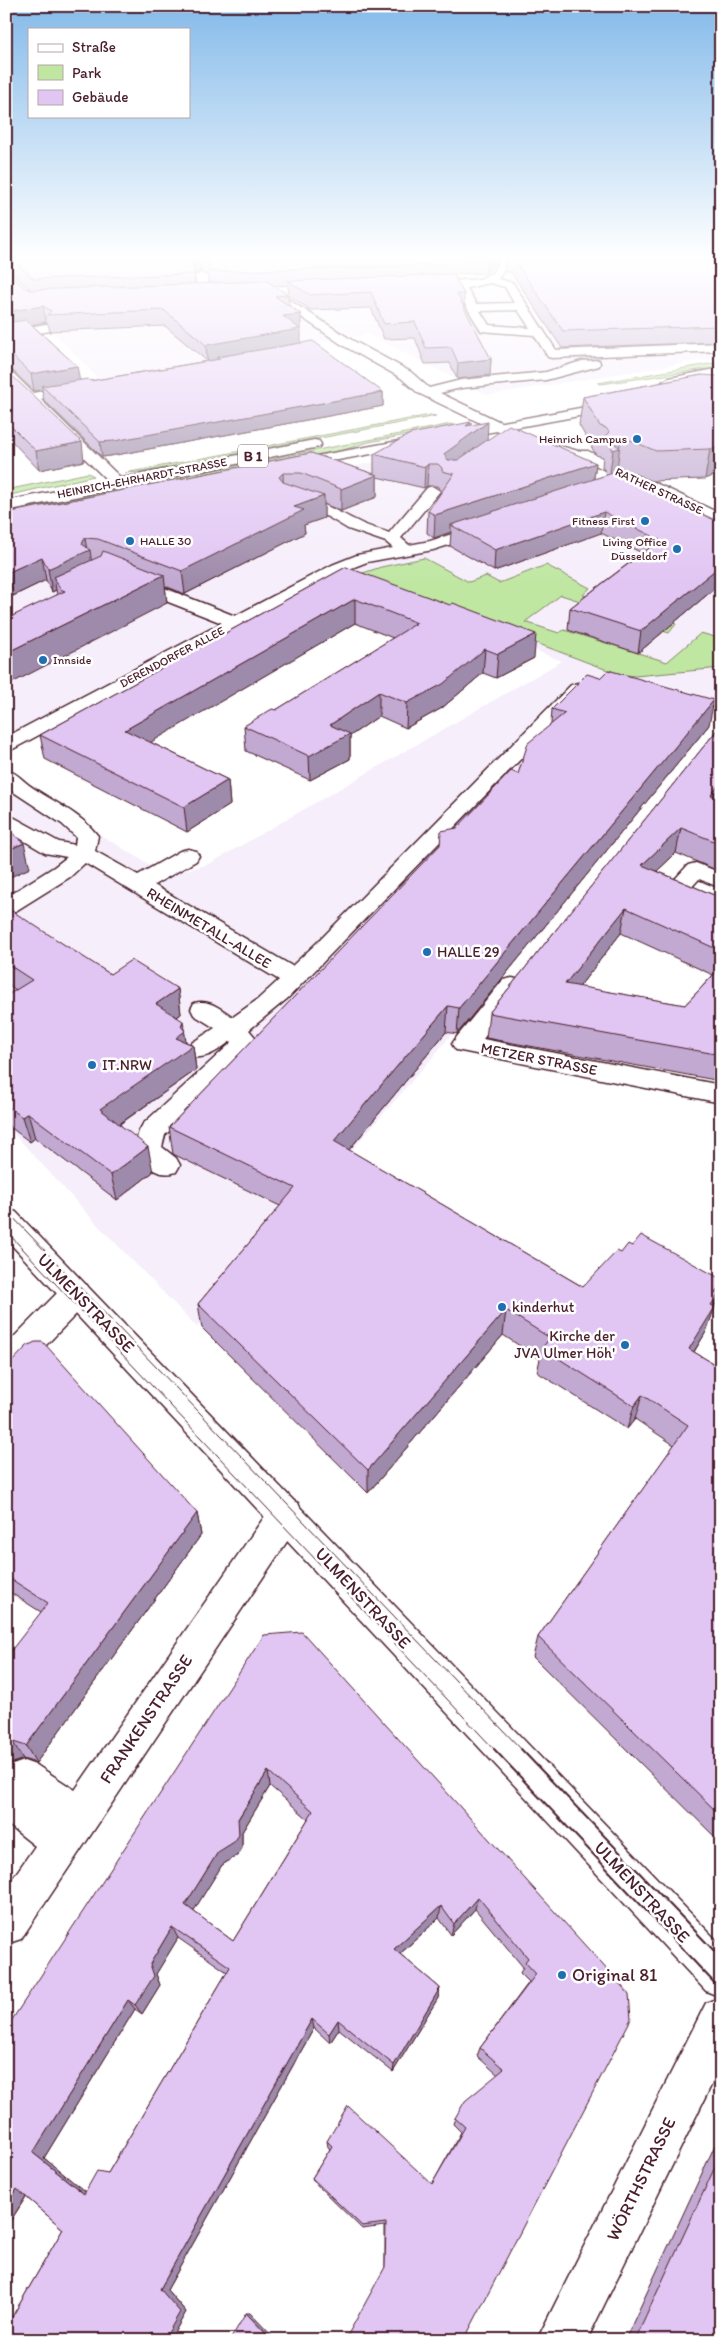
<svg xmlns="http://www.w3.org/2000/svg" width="727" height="2346" viewBox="0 0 727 2346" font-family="Itim,sans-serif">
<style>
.built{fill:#f6eefb}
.green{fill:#bfe7a2;stroke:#848366}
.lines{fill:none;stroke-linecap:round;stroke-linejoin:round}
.minor-casing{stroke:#4a1f2b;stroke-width:3}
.major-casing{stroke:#4a1f2b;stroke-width:3}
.minor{fill:#fff;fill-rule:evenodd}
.major{fill:#fff;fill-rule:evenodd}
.tram-far1{stroke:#4a1f2b;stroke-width:1}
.tram{stroke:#4a1f2b;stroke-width:2}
.wall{fill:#c2a9d1;stroke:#4a1f2b;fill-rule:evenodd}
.shaded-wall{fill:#9e8aaa;stroke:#4a1f2b}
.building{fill:#e1c5f3;stroke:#4a1f2b;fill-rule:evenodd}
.poi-dot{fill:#1f6fb2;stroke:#fff;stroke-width:2}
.labels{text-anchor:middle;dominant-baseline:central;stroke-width:5;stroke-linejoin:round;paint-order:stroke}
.far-poi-label{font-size:12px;fill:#4a1f2b;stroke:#fff;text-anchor:end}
.far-street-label{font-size:12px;fill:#4a1f2b;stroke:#fff}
.shield{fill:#fff;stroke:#80626b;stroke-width:1}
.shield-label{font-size:14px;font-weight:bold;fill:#4a1f2b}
.street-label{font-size:15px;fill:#4a1f2b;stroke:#fff}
.poi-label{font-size:15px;fill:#4a1f2b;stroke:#fff;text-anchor:start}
.near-street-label{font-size:18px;fill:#4a1f2b;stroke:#fff}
.near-poi-label{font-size:18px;fill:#4a1f2b;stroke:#fff;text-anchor:start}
</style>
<rect width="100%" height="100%" fill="#fff"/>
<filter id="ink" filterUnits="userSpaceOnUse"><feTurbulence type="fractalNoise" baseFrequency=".02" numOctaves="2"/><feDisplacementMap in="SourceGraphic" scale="10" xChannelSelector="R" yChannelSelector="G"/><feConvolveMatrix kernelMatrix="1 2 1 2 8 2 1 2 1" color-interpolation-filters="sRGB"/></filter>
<g filter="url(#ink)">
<path class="built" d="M6 256H721V357L488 395 367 334 100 380 52 331 6 292Z
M476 442 721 542V707L432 1058 197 1327 94 1221 6 1125V778L167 875 209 864 562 661 344 573 6 745V535Z"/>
<path class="green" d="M721 362V367L601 384 598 383Z
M430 415 436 416 143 472 125 473Z
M451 424 455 426 369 442 343 450 186 479 6 516V512L60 500Z
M88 473 94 476 6 496V490Z
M424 558 469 582 486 576 499 583 546 565 590 588 583 595 676 624 669 633 591 609 596 606 561 595 525 622 559 633 564 630 667 662 701 633 721 639V668L635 676 618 674 357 575 381 567Z"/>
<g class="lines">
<defs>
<path id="minor" d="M507 256H521L510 262 498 279 513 283 556 350 721 343V351L552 358 548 357 534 335 481 331 456 289H422L416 286 422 283 480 279 493 272 501 258ZM490 283 505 287 514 303 476 304 467 288ZM518 310 530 328 489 325 480 311Z
M201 273 207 276 210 294 208 296 173 297 171 295 173 293 198 291 195 276Z
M270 288 352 340 411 372 429 388 461 380 546 372 582 361 599 360 600 363 599 366 546 380 461 388 440 393 536 439 578 451H588L721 514V525L597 466 526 445 418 393 401 378 344 346 266 293 264 291 266 289Z
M46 324 50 325 52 328 50 331 6 339V331Z
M6 370 11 371 33 393 80 384 85 385 87 388 85 391 40 399 123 480 125 483 123 486H113L6 381Z
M432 486 440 491 401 538 409 545 430 541 487 523 493 525 495 528 493 531 433 550 367 562 344 571 13 749 6 751V737L222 623 125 585 123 581 125 577H137L235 616 332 565 357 555 393 548 386 542 348 529 328 517 285 502 282 499 285 496C302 491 342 514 359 522 368 527 379 529 389 533L427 488Z
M578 683 585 685 587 689 585 693 288 998 249 1030 260 1043 256 1049 165 1135 162 1147 176 1158 180 1165 176 1172C158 1178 143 1165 134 1150L139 1131 143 1124 232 1042 231 1041C218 1050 206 1061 190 1056L186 1050 190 1044 215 1028 194 1015 191 1009 194 1003C210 999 220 1009 233 1017L257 1000 279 980 85 863 70 877 14 912 6 914V897L54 867 67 857 45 853 6 830V815L13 817 59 842 75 845 76 837 62 824 6 787V770C16 772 21 779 29 785 51 801 81 813 98 836L95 851 138 875 180 851 188 849 196 851 199 856 196 861 154 885 292 966 320 940 571 685Z
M696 863 721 873V888L699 879 688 891 721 905V920L665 898 662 893 688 865Z
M512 978 521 980 524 986 483 1039 721 1085V1103L456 1050 452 1044 456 1038 503 980Z
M76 1282 87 1285 91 1294 87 1303 17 1375 6 1379V1345L65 1285Z
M286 1498 298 1503 303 1514 298 1525 21 1939 6 1944V1888L35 1846 6 1823V1776L10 1766 24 1761 38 1766 75 1790 274 1503Z
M721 1997V2065L587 2340H537L706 2003Z"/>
<path id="major" d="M721 368V376L669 386 662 382 669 378Z
M618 401 623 402 625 405 623 408 289 469 282 465 289 461Z
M314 440 319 441 321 444 319 447 6 511V501Z
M6 1209 16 1212 721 1945V1997L706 1991 6 1239Z"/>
</defs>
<use href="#minor" class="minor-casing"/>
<use href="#major" class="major-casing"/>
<use href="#minor" class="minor"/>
<use href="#major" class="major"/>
<path class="tram-far1" d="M6 1210 522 1750
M6 1231 495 1750"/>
<path class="tram" d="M494 1749 721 1990
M521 1749 721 1958"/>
</g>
<path class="wall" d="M6 256H721V342L562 348 511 272H504L505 257 506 256H502L486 273 453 274 464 294V308L491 359 490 375 457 379 450 363 425 364 415 338 384 339 371 308 311 310 289 296 288 285 274 286 288 295 289 305 301 314 300 343 383 392V406L116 455 102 457 44 400 42 390 34 391 12 370 6 368V271L25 288 31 290 11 272 6 270ZM200 271 209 276 210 283 195 284 194 274ZM46 322 48 324 50 331 165 326 207 361 90 381 79 380 77 366 32 325Z
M6 370 84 461 39 470 6 435Z
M702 375 721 473 705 479 651 481 617 466 616 474 721 523V583L638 653 568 630 570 608 642 553 601 533 494 571 450 546 451 532 434 538 427 533 428 511 441 492V490L437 486H427L424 488 377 477V497L341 511 324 504V518L304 525 305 533 185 594 165 586 167 603 57 595 56 590 52 592 46 580 13 596 6 593V513L311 453 374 474V454L471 422V425L487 440 596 463 594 479 607 475 602 466 603 457 596 455 579 425 583 397Z
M346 567 534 658 496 678 483 673 442 708 406 728 379 716 350 736V759L310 780 246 751 244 726 276 710 393 638 355 623 150 742 228 780 230 805 187 832 45 759 40 735Z
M552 709 709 725 457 1034 446 1032 349 1150 583 1287 621 1253 632 1246 721 1279V1289L706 1332 694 1352 721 1368V1843L533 1657 538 1637 674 1445 635 1419 627 1429 537 1372 540 1359 503 1335 368 1493 202 1328 198 1304 280 1206 173 1154 169 1127 457 828 518 774 551 724Z
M721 725V872L676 853 657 871 721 898V1074L715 1080 486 1038 489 1013ZM621 933 713 975 685 1005 579 987Z
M6 911 110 974 178 989 181 1014 177 1017 184 1030 186 1042 193 1045 196 1070 120 1124 153 1172 117 1200 35 1138 30 1142 6 1124V996L16 990 6 983Z
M6 1368 197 1513 201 1535 36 1763 23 1759 8 1765 41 1612 8 1591 6 1594Z
M264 1635 629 1994 385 2268V2226L362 2229 314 2182 312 2178 330 2149 328 2147 327 2141 432 2184 461 2132 453 2124 455 2118 498 2075 477 2056 480 2048 529 1982 520 1973 523 1967 475 1909 451 1935 439 1918 400 1954 440 1988 438 1998 393 2072 339 2029 330 2043 314 2028 167 2290 186 2312 170 2340H161L156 2336 6 2340V2312L12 2317 63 2229 26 2197 6 2228ZM270 1786 308 1819 233 1941 193 1911 222 1865 238 1855 242 1848V1832ZM178 1938 227 1972 108 2173 85 2192 44 2158 135 2009 142 2014 160 1985 156 1974Z
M721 2143V2340H625L715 2145Z"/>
<path class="shaded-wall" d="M199 256 200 271 195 274 192 260Z
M489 256H507H502L486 273 487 258Z
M43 306 46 322 6 329V312Z
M301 314V345L217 357V360L207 361 206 345 283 316Z
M491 359 490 375 457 379 458 363Z
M77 366 80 383 42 386V390L34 391 31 374Z
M383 392V406L116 455 102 457 100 442Z
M471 422 470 435 488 422 487 443 448 472 444 454 466 426Z
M621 436 616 477 609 480 613 450 611 441Z
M82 442 84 461 39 470 36 451Z
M721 446V473L705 479 710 449Z
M596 463 593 485 451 525V532L434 538 435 515Z
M428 464 427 486 424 488 425 467Z
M283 473 284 495 279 477Z
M377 475V497L341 511V489Z
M324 496V518L304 525 305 533 185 594 182 571 294 507Z
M604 512 601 533 494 571 495 550Z
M85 538 87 551 90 550 93 573 54 577 56 590 52 592 48 569 82 544Z
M42 557 46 580 13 596 9 572Z
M721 565V583L638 653 641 631Z
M164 575 167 603 6 686V653Z
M355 599V623L129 755 125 730Z
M536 634 534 658 496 678 498 654Z
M485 649 483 673 442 708 406 728 407 703Z
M379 692V716L350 736V759L310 780 309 756 330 725Z
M714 700 709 725 457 1034 459 1008Z
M228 780 230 805 187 832 184 807Z
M721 782V798L705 820 711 795Z
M681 828 676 853 637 890 642 865Z
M24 843 30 868 6 879V851Z
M626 908 621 933 562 1009 565 984Z
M178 989 181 1014 160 1029 156 1004Z
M448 1006 446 1032 335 1167 334 1141Z
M183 1021 187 1049 193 1045 196 1070 105 1134 100 1109 176 1038Z
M721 1061V1074L715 1080Z
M28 1113 35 1138 30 1142 22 1117Z
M148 1147 153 1172 117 1200 111 1175Z
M721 1285V1289L714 1307H715L706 1332 680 1374 689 1349 715 1293Z
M6 1306 12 1321 6 1327Z
M506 1310 503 1335 368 1493V1470Z
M642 1395 635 1419 627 1429 634 1406Z
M197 1513 201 1535 36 1763 26 1746Z
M13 1742 23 1759 8 1765 6 1770V1745Z
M268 1771 270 1786 242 1832V1848L238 1855 222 1865 190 1917 185 1905Z
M478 1897 475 1909 451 1935 454 1924Z
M441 1906 439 1918 393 1960 394 1949Z
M172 1927 178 1938 156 1974 160 1985 142 2014 135 2005 150 1964Z
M440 1988 438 1998 393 2072 394 2065Z
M128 2000 135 2009 44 2158 93 2198 84 2194 33 2153Z
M312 2019 314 2028 167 2290 186 2312 170 2340H164L160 2289Z
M338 2020 339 2029 330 2043 329 2034Z
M17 2189 28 2193 6 2228V2206Z
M6 2312 19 2324H8L6 2323Z
M246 2313H250L276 2340H272Z
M159 2331 154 2340H147L152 2332Z"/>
<path class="building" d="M7 256H489L487 258 445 259 447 264 209 272 208 260 199 256 192 260 194 274 34 279 9 256Z
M506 256H721V326L563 331 512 257H505Z
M6 271 25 288 30 290 267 281 288 295 275 296 301 314 283 316 300 329 206 345 164 310 47 315 51 311 43 306 6 312Z
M453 274 464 294H457L491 359 458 363 451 347 426 348 415 322 384 324 371 292 310 295 288 281Z
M26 320 77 366 31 374 9 353 6 352V323Z
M313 341 383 392 114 441 100 442 42 386 88 379 90 381 220 359 217 357Z
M6 370 82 442 36 451 6 421Z
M702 375 716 376 721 375V446L710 449 656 451 621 436 611 441 620 448 613 450 605 436 609 432 606 428 600 426 583 397Z
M471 422 466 426 488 422 444 454 448 460H458L509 425 596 463 435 515 428 511 454 474 442 471V468L438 464H428L425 467 374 454 410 434Z
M311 453 377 475 341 489 301 473H283L279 477 283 482 324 496 294 507 304 510 182 571 98 539 85 538 82 544 90 550 48 569 42 557 9 572H6V513Z
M613 473 721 523V565L641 631 570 608 660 540 604 512 495 550 451 525Z
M103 551 164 575 6 653V619L65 591 60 589 54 577 101 556Z
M346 567 450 605 453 603 536 634 498 654 485 649 443 684 407 703 379 692 330 725 350 734 309 756 244 726 272 709 276 710 417 623 355 599 125 730 228 780 184 807 40 735Z
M608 670 714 700 459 1008 448 1006 334 1141 583 1287 617 1251 621 1253 628 1244 632 1246 641 1235 721 1279V1285L715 1293 718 1295 711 1305 715 1307 689 1349 721 1368V1816L538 1637 688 1425 642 1395 634 1406 542 1348 550 1338 506 1310 368 1470 198 1304 295 1188 169 1127 440 845 441 831 457 828 511 771 518 774 528 743 565 713 552 709 587 674 600 678Z
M721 725V782L711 795 721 799V844L681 828 642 865 721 898V951L626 908 565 984 685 1005 721 967V1055L489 1013Z
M6 828 24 843 6 851Z
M9 909 110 974 131 960 178 989 156 1004 183 1021 181 1026 185 1031 176 1038 193 1045 100 1109 148 1147 111 1175 28 1113 22 1117 6 1105V996L32 980 6 963V911Z
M35 1342H43L197 1513 26 1746 13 1742 6 1745V1657L48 1603 6 1576V1368L27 1346Z
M302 1632 629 1994 631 2019 464 2340H345L385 2267 386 2223 362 2226 312 2178 332 2146 327 2141 348 2106 432 2184 465 2127 455 2118 465 2101 504 2069 480 2048 536 1974 525 1962 528 1958 478 1897 454 1924 441 1906 394 1949 440 1988 394 2065 338 2020 329 2034 312 2019 160 2289 180 2312 164 2340H161L152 2332 147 2340H6V2323L8 2324 63 2229 17 2189 6 2206V2029L264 1635ZM268 1771 313 1811 233 1941 185 1905 218 1852 234 1842 239 1835 238 1819ZM172 1927 230 1967 108 2173 97 2171 84 2194 33 2153 128 2000 135 2005 154 1976 150 1964Z
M721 2154V2340H635Z
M246 2313 272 2340H230Z"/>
</g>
<linearGradient id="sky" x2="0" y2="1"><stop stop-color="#84baea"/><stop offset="0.44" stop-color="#fff"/><stop offset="1" stop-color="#fff" stop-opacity="0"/></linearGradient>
<rect width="727" height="584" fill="url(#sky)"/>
<g class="poi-dot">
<circle cx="637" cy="439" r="5"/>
<circle cx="645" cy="521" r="5"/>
<circle cx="130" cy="541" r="5"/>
<circle cx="677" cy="549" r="5"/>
<circle cx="43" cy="660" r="5"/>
<circle cx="427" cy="952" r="5"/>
<circle cx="92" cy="1065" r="5"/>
<circle cx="502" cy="1307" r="5"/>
<circle cx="625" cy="1345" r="5"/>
<circle cx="562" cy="1975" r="5"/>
</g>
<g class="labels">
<g class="far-poi-label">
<text x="627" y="439">Heinrich Campus</text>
<text x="635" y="521">Fitness First</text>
<text x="140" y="541" text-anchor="start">HALLE 30</text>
<text x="667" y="542">Living Office<tspan x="667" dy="14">Düsseldorf</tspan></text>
<text x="53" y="660" text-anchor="start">Innside</text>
</g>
<g class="far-street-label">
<text transform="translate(142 478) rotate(-11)">HEINRICH-EHRHARDT-STRASSE</text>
<text transform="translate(659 491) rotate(25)">RATHER STRASSE</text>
<text transform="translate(172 657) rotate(-28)">DERENDORFER ALLEE</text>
</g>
<rect class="shield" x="238" y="444.5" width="30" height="23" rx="4"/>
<g class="shield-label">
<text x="253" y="456">B 1</text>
</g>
<g class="street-label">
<text transform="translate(209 928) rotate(31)">RHEINMETALL-ALLEE</text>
<text transform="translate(539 1059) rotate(11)">METZER STRASSE</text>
</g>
<g class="poi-label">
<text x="437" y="952">HALLE 29</text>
<text x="102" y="1065">IT.NRW</text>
<text x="512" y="1307">kinderhut</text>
<text x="615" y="1336" text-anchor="end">Kirche der<tspan x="615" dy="17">JVA Ulmer Höh'</tspan></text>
</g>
<g class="near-street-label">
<text transform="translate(86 1303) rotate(46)">ULMENSTRASSE</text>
<text transform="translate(363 1598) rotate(47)">ULMENSTRASSE</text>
<text transform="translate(146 1719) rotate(-56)">FRANKENSTRASSE</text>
<text transform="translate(642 1892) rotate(47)">ULMENSTRASSE</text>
<text transform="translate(641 2179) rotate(-64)">WÖRTHSTRASSE</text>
</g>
<g class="near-poi-label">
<text x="572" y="1975">Original 81</text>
</g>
</g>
<rect width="727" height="2346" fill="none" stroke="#fff" stroke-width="25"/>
<rect x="12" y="12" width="702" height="2321" fill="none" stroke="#4a1f2b" stroke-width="2" filter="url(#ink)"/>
<rect x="28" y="28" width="162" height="90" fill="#ffffff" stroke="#b7a5aa"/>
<rect x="38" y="44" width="25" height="8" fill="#ffffff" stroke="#b7a5aa"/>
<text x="72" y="52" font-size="15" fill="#4a1f2b">Straße</text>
<rect x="38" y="65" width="25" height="15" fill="#bfe7a2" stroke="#b7a5aa"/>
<text x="72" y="78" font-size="15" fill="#4a1f2b">Park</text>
<rect x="38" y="90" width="25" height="15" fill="#e1c5f3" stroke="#b7a5aa"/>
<text x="72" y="102" font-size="15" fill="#4a1f2b">Gebäude</text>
</svg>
